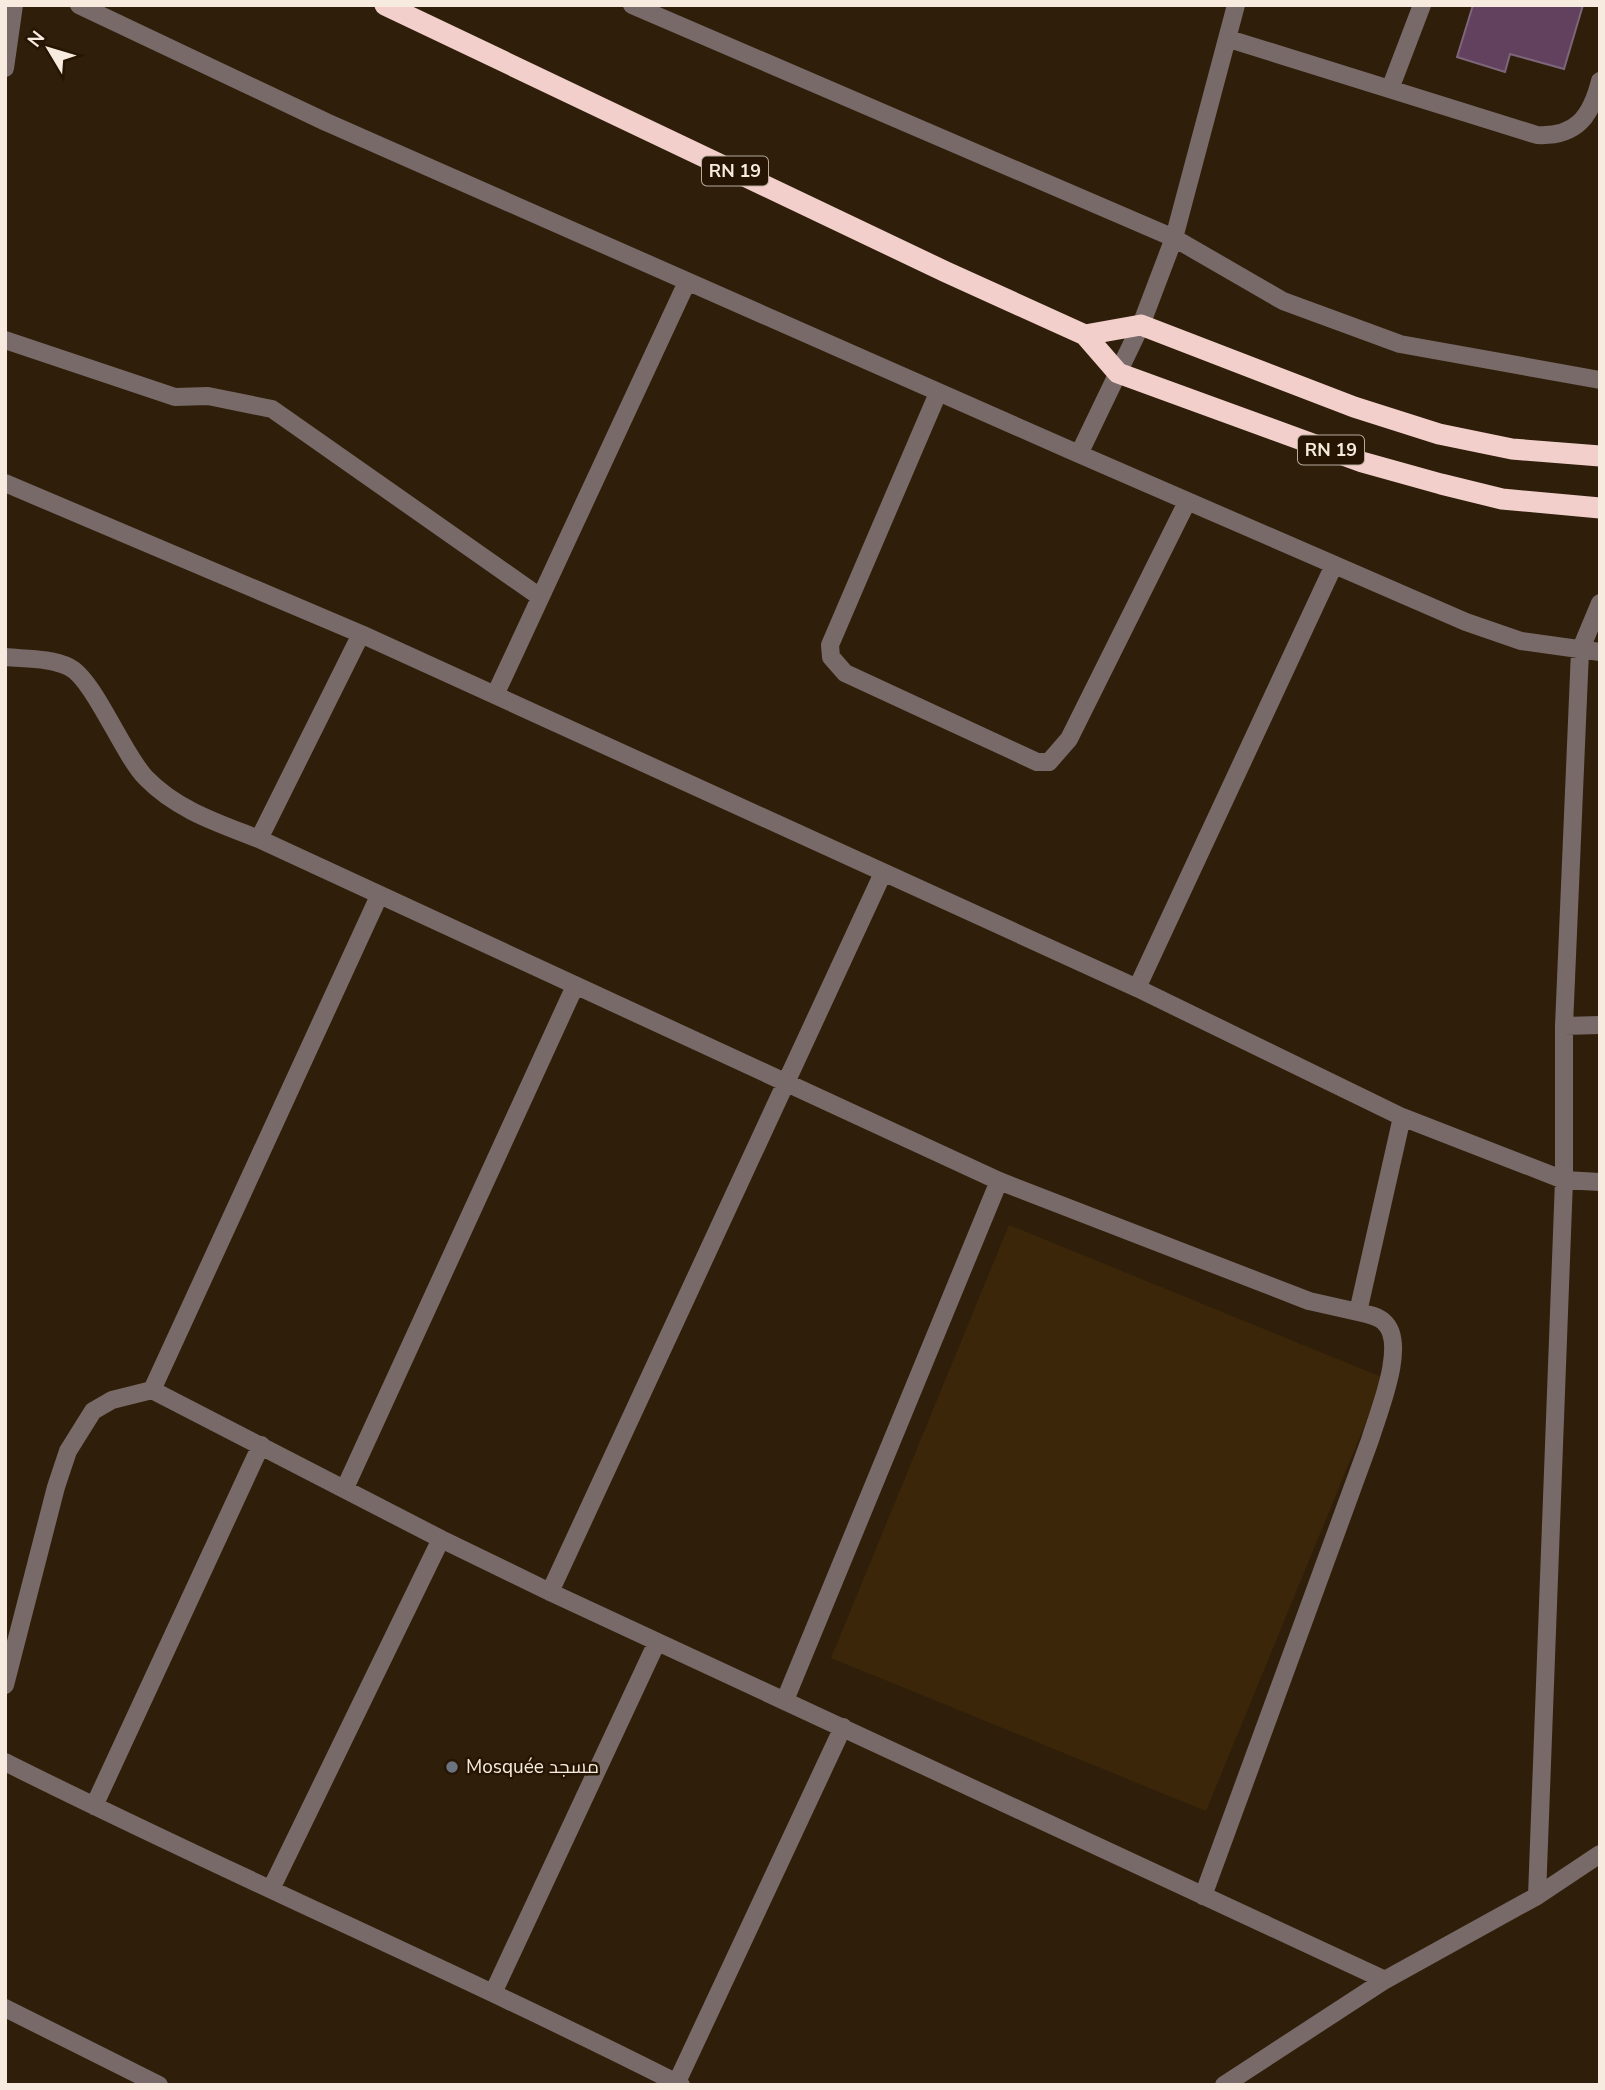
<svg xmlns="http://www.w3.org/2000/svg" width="1605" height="2090" viewBox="0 0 1605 2090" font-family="'Nunito Sans',Cairo,sans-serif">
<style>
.built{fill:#3b260a}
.building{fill:#61415d;stroke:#7e667a;stroke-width:2}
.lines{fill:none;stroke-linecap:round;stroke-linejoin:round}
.minor{stroke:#786a68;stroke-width:18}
.highway{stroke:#f3cfcb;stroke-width:21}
.worship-dot{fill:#6b7280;stroke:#251502;stroke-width:2.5}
.labels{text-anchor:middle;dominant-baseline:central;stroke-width:5;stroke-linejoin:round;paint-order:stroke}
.shield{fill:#251502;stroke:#b7ab9c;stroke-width:2}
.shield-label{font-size:18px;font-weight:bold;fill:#f6ebde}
.poi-label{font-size:19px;fill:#f6ebde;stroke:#251502;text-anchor:start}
</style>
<rect width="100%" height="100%" fill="#2f1f0a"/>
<path class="built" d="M1009 1225 1384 1378 1206 1811 831 1658Z"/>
<path class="building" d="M1473 5H1583L1564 69 1510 54 1505 72 1457 57Z"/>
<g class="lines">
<path class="minor" d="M79 5 326 122 1079 454
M632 5 1174 238 1283 301 1400 344 1600 380
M1236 5 1174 238 1141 325 1079 454 1466 622 1521 641 1600 652
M1229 39 1537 135C1576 137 1591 117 1600 81
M5 68 14 5
M1390 89 1422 5
M5 340 175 397 208 396 272 409 540 597
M938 393 830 645 831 657 845 673 1037 762H1049L1069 739 1187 502
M5 483 361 634 1137 988 1402 1117 1564 1180 1600 1182
M361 634 259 839 999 1181 1309 1301 1358 1312 1402 1117
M5 657C25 659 51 658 69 667 94 679 123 755 146 778 177 810 218 823 259 839
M495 695 687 282
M379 896 152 1390 441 1539 550 1592 1385 1980
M1137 988 1334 565
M1564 1026 1600 1025
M345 1488 575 986
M550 1592 883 873
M5 1685 56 1487 68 1451 93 1411 112 1400 152 1390
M785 1700 999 1181
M5 1762C228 1874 458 1972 681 2085
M94 1806 261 1445
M271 1889 441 1539
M1203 1896 1370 1440C1378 1413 1408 1343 1384 1322 1378 1316 1367 1314 1358 1312
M1537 1896 1564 1180V1026L1580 651 1600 603
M493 1993 657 1642
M5 2008 159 2085
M677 2082 843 1727
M1224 2085 1385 1980 1537 1896 1600 1854"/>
<path class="highway" d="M385 5 946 272 1085 335 1118 373 1362 462 1441 484 1502 499 1600 508
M1085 335 1141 325 1354 407 1439 434 1512 449 1600 456"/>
</g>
<circle class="worship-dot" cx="452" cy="1767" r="7"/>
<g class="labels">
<g class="shield">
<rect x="702" y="156.5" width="66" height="29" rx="5"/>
<rect x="1298" y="435.5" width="66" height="29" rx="5"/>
</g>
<g class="shield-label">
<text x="735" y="171">RN 19</text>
<text x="1331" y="450">RN 19</text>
</g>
<g class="poi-label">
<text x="466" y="1767">Mosquée مسجد</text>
</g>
</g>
<rect width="1605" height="2090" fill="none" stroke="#f6ebde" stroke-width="14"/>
<g transform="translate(49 49) rotate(308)" stroke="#251502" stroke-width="5" paint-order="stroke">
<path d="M0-5L12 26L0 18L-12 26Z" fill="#f6ebde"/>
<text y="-10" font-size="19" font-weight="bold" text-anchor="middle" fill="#f6ebde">N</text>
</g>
</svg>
